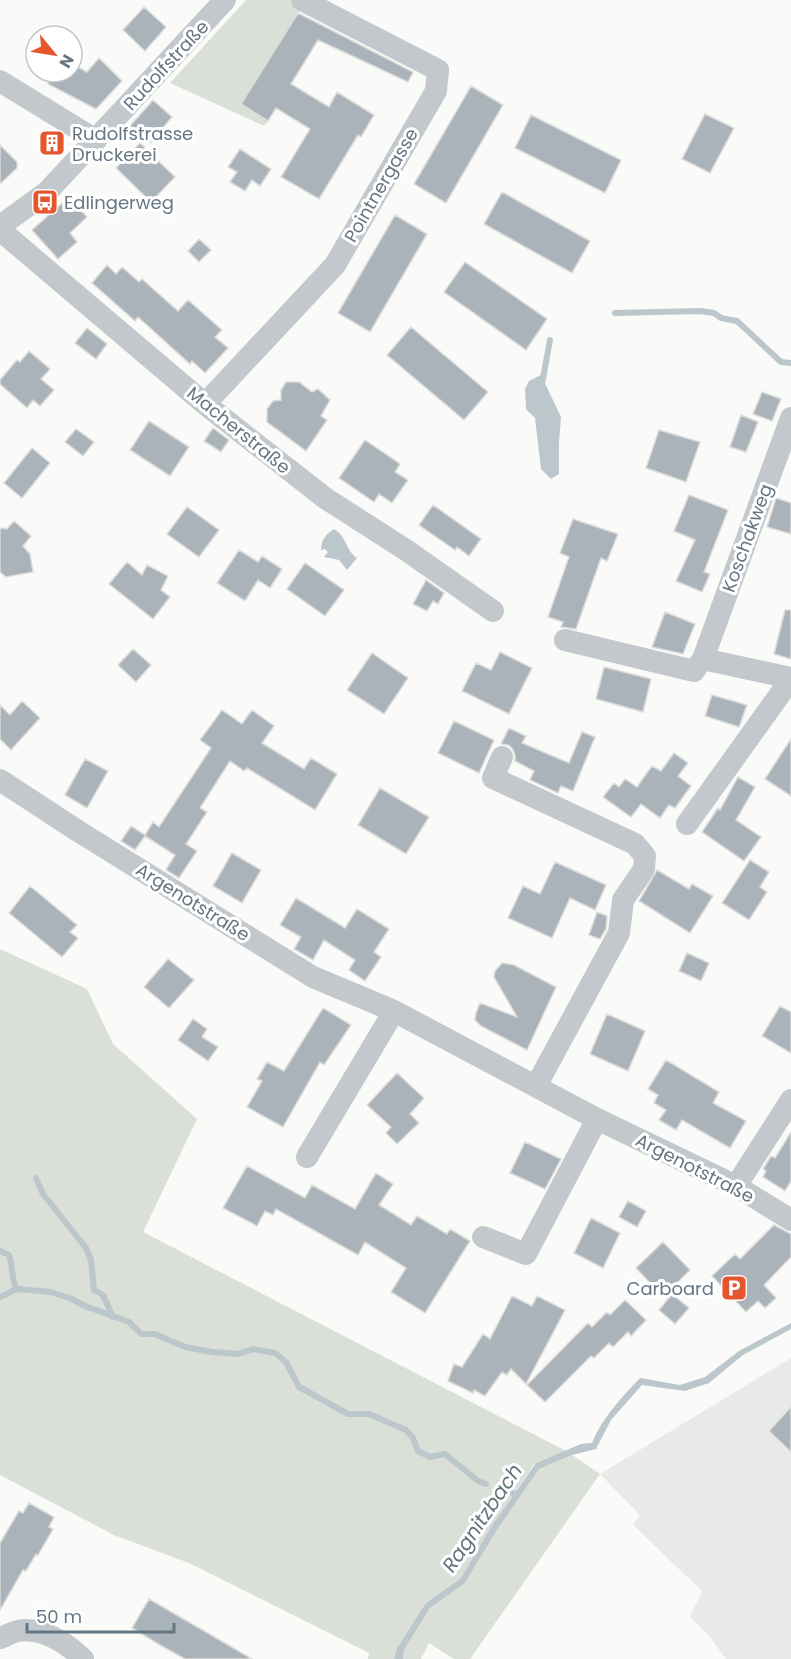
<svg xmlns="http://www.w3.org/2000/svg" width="791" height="1659" viewBox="0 0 791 1659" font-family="Poppins,sans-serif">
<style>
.built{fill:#e8e9e9}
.green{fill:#dadfd7}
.water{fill:#bbc7cb}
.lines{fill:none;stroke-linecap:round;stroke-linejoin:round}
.stream{stroke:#bbc7cb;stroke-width:6}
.building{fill:#aab3b9;stroke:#dcdcda;stroke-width:1.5}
.minor{stroke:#c3c8cc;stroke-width:22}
.labels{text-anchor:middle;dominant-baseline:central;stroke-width:6;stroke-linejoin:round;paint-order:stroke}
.street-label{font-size:18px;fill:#657683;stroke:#fff}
.poi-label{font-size:18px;fill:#657683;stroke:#fff;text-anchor:start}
.water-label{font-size:20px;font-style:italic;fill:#60757c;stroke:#fff}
</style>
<rect width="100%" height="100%" fill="#fafaf8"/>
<path class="built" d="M791 1358V1659H726L710 1637 690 1617 702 1591 633 1525 640 1515 600 1474Z"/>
<path class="green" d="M246 0H290L303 5 241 104 268 121 264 126 170 83Z
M0 949 87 989 113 1044 197 1119 143 1232 566 1451 535 1463 492 1525 461 1578 426 1603 397 1648 394 1659H368L369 1653 189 1563 114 1535 0 1475Z
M572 1455 600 1474 470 1659H454L429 1643 421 1659H403L404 1650 430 1608 465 1583 497 1530 539 1469Z"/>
<path class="water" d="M541 375 561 417 559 443V474L551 479 541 469 535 418 526 409 525 389 529 381Z
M334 529C347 536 345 550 357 558L347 570 339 560 324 557 328 552 325 549 321 550C321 540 326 534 334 529Z
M791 1323V1329L743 1355 709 1383 685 1391 642 1385 611 1420 596 1449 572 1455 539 1469 497 1530 465 1583 430 1608 404 1650 403 1659H394L397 1648 426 1603 461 1578 492 1525 536 1463 581 1444 592 1443C602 1418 621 1398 640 1378L680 1385 705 1377 739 1351Z"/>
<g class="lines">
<path class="stream" d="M615 313 700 311 714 313 721 318 737 321 781 362 791 363
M542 384 550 340
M36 1178 43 1194 86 1248 91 1260 94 1290 103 1295 113 1317
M0 1251 9 1255C13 1266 11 1280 17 1289
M0 1297 17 1289 51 1292 72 1299 85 1306 129 1322 141 1334H155L185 1347 212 1352 238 1354 253 1349 275 1353 286 1362 299 1387 348 1414H369L406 1430 413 1438 418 1451 430 1457 445 1454 478 1481 486 1484
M501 1488 516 1495"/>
</g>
<path class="building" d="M144 7 166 27 145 51 123 30Z
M298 13 413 72 408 82 318 40 291 84 329 107 337 92 374 115 361 137 358 135 319 199 281 177 310 129 276 108 268 121 241 104Z
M99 58 122 81 96 109 48 84 53 72H72V64L87 72Z
M471 86 503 105 446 203 414 184Z
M153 100 172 117 150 143 130 126Z
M705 114 734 128 710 173 682 159Z
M531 115 621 160 605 193 515 148Z
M140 143 175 177 151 202 116 168Z
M0 145 17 162V168L0 184Z
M240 149 271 169 260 186 252 180 245 191 230 182 237 172 228 167Z
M502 192 590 241 572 273 484 224Z
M69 197 87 217 70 233 77 242 58 259 32 230Z
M395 215 427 234 370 332 338 313Z
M199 239 211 250 199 262 188 251Z
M465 262 547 319 526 350 444 292Z
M107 265 116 274 122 267 139 282 142 279 178 311 188 300 222 330 215 337 228 348 205 373 192 361 190 364 138 317 135 321 92 283Z
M411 327 488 392 464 420 387 355Z
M87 328 107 344 96 359 75 343Z
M29 351 50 369 41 379 54 390 40 406 33 400 27 408 0 384V380L17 360 20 362Z
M286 382H299L312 392 318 389 330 400 321 416 327 420 306 451 267 422V409L273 401 281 400V390Z
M762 392 781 399 772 421 753 414Z
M741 415 758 422 746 452 730 447Z
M149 421 189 447 170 476 130 450Z
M213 428 229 440 221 452 204 441Z
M76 429 94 442 83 456 65 442Z
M659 430 700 442 686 482 646 468Z
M365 440 400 464 395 472 408 480 392 503 379 494 374 502 339 478Z
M32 448 50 463 22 498 4 483Z
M689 495 728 510 704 572 710 574 702 592 676 581 695 540 674 531Z
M776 498 791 503V534L767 527Z
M433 505 481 539 469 556 457 547 455 550 419 525Z
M187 507 219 530 199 557 167 534Z
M573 519 618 534 607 561 601 558 576 629 561 627 563 622 548 617 569 557 560 553Z
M14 521 31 536 23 546 30 554 33 572 6 577 0 572V528L7 529Z
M239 550 258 562 262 556 282 569 270 588 258 580 245 601 217 583Z
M127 562 142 575 147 565 168 576 161 590 170 597 153 619 109 584Z
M305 563 344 590 325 616 287 589Z
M426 580 444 593 438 604 433 601 427 611 413 604Z
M785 610H791V659L774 654Z
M665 612 695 624 683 654 652 647Z
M133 649 151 665 136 682 118 665Z
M500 652 532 668 509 714 462 691 476 663 491 670Z
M372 653 408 678 384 714 347 690Z
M604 667 651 679 643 712 596 699Z
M712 695 747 705 739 727 705 716Z
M22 701 40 718 11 750 0 739V705L10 715Z
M222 710 242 724 252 710 274 726 262 743 304 769 311 758 337 774 315 810 247 768 244 771 230 761 200 808 207 812 186 844 197 851 179 878 166 870 175 855 145 836 135 850 121 841 131 826 145 835 153 822 159 827 211 748 200 740Z
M454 721 494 740 479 773 438 753Z
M509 728 526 736 522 743 569 763 582 732 595 737 573 791 561 786 558 793 530 780 534 771 515 761V755L512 748 508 745 501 744Z
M791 739V796L765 779Z
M674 753 688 763 678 776 691 786 675 808 669 805 660 818 641 804 631 817 603 797 614 783 619 787 625 779 637 787 652 766 661 771Z
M85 759 108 771 87 808 65 795Z
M738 777 755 787 736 820 761 837 744 861 702 832 718 808 720 810Z
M380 788 429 817 406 854 358 825Z
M232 853 261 870 242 903 213 886Z
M750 860 769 872 760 887 767 892 749 920 722 903Z
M555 862 606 885 595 910 570 898 552 938 508 918 523 886 540 894Z
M657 870 689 889 692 884 713 896 690 933 639 901Z
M30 886 77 925 70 932 78 938 62 957 9 913Z
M296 898 345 928 357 909 389 929 374 952 381 957 365 981 349 970 355 960 324 940 313 960 294 949 301 937 280 925Z
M597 912 607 916 606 929 600 939 589 935Z
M687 953 709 963 701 981 679 971Z
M168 959 194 980 169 1008 144 987Z
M502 963 514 965 556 987 527 1050 481 1026 475 1020 476 1013 480 1003 517 1017 494 977 495 971Z
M780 1006 791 1012V1053L762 1036Z
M323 1008 351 1025 324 1065 320 1062 283 1127 247 1107 262 1081 257 1079 267 1062 284 1071Z
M607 1014 645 1031 628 1071 590 1054Z
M193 1019 207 1029 202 1037 218 1047 208 1061 178 1040Z
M666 1060 719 1092 713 1103 746 1121 730 1148 682 1120 676 1130 659 1120 666 1110 654 1103 658 1095 648 1089Z
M397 1073 424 1098 410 1114 419 1123 397 1144 386 1133 391 1127 367 1105Z
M791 1132V1181L785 1191 763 1177 766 1171 763 1169 771 1156 775 1158Z
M525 1142 561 1159 545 1189 510 1173Z
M247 1166 305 1198 312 1185 355 1209 376 1173 393 1184 379 1205 411 1225 417 1216 447 1234 450 1229 470 1241 425 1313 391 1292 406 1268 365 1242 358 1255 276 1209 273 1215 265 1211 257 1226 223 1208Z
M628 1201 646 1211 637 1227 619 1217Z
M591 1218 620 1233 603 1268 574 1253Z
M774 1225 791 1234V1257L764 1285 776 1298 765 1308 758 1301 746 1312 712 1276 735 1254 740 1259Z
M663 1242 690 1270 663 1297 636 1268Z
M672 1294 689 1308 675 1324 659 1310Z
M512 1296 532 1306 537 1296 565 1310 526 1384 511 1369 507 1375 502 1372 485 1396 474 1390 473 1393 448 1381 454 1364 462 1367 483 1334 490 1339Z
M625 1300 646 1320 631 1336 628 1332 613 1347 609 1343 594 1358 591 1356 545 1402 527 1385 588 1323 592 1327 607 1312 610 1315Z
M791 1407V1452L769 1431Z
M29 1503 54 1517 49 1527 53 1529 38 1555 36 1554 26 1571 23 1570 0 1610V1543L19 1511 23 1513Z
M149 1599 206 1632 252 1659H185L160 1645 132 1628Z"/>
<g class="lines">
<path class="minor" d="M0 81 96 140
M0 226 47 192 225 0
M0 230 205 404 325 498 406 550 493 611
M205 404 335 265 436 91 438 70 302 0
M565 640 694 671 703 659 791 678
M703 659 791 418
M502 757 493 778 635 844 645 856 644 869 623 900 619 933 536 1086
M0 780 78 831 313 977 394 1011 597 1119 736 1186 791 1220
M687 824 791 679
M307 1157 394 1011
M736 1186 791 1100
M483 1237 526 1254 597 1119
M0 1638C6 1636 12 1632 18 1631 41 1626 68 1644 83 1659"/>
</g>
<defs>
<symbol id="building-square" viewBox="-11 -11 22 22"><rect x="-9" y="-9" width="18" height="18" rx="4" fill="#e4572e" stroke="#fff"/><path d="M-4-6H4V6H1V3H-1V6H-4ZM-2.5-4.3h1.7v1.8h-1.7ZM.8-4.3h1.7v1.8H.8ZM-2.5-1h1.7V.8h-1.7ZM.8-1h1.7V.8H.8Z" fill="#fff"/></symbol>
<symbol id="bus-square" viewBox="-11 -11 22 22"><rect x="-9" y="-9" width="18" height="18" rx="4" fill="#e4572e" stroke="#fff"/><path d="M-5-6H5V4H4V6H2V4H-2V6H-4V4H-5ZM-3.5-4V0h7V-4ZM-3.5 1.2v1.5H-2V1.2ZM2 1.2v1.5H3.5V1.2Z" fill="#fff"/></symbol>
<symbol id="parking-square" viewBox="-11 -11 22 22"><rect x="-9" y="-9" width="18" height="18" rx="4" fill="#e4572e" stroke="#fff"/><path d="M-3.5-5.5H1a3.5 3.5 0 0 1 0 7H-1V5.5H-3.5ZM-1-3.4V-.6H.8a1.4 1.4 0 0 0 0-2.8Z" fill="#fff"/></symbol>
</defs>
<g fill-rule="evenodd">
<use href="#building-square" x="37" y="128" width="30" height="30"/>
<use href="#bus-square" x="30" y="187" width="30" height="30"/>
<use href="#parking-square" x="719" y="1273" width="30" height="30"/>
</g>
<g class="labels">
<g class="street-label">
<text transform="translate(166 65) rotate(-47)">Rudolfstraße</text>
<text transform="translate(381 185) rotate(-60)">Pointnergasse</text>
<text transform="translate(239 430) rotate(39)">Macherstraße</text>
<text transform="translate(747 538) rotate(-70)">Koschakweg</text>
<text transform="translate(193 902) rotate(32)">Argenotstraße</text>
<text transform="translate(695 1168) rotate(27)">Argenotstraße</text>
</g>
<g class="poi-label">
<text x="72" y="133">Rudolfstrasse<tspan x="72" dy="21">Druckerei</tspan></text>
<text x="64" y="202">Edlingerweg</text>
<text x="714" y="1288" text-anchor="end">Carboard</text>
</g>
<g class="water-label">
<text transform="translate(482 1518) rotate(-56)">Ragnitzbach</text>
</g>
</g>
<g transform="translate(54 54) rotate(120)"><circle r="28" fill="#ffffff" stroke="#c1c8cd" stroke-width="1.5"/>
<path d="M0-4.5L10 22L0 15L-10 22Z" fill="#e4572e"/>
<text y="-9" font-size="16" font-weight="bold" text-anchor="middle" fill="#657683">N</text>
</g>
<path d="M27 1623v9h147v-9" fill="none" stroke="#657683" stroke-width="3"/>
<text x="36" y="1623" font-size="18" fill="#657683" stroke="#ffffff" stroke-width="4.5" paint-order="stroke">50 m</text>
</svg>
